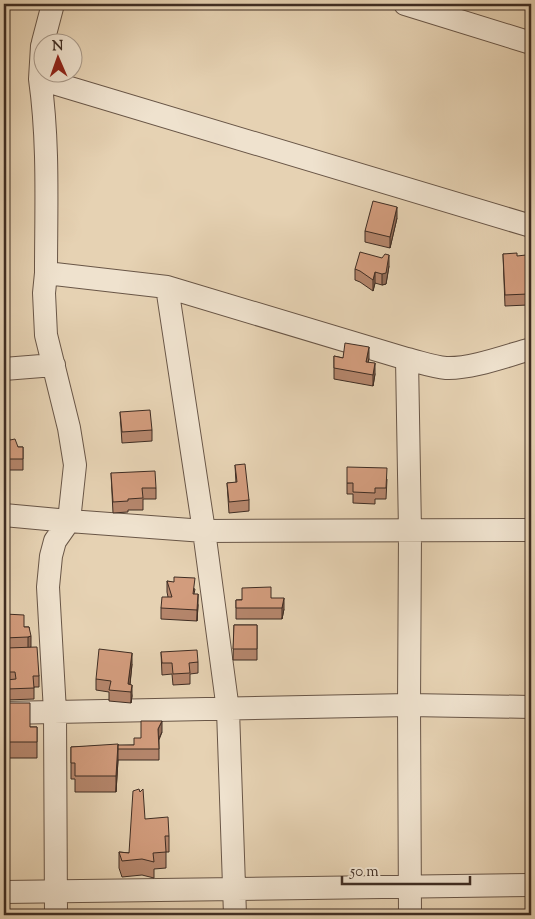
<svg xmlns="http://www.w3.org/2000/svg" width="535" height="919" viewBox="0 0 535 919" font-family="'Sorts Mill Goudy',serif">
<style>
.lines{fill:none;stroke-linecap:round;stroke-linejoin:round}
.minor-casing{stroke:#695647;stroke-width:24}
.minor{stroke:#efe2ce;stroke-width:22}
.wall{fill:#b5866c;stroke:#3f2d23}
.shaded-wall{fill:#936d58;stroke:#3f2d23}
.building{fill:#d29c7d;stroke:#3f2d23}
</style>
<rect width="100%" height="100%" fill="#e6d2b3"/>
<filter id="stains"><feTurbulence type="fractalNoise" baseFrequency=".004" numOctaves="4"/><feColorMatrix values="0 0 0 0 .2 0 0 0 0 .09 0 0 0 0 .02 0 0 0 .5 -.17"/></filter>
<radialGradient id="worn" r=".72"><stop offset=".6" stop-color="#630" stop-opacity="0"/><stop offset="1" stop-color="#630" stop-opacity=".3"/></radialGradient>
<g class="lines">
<defs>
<path id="minor" d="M405 4 531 43
M43 42 53 4
M42 46 40 79 531 226
M40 79C49 143 46 208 46 273L167 287 407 359C420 362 433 367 446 368 471 369 506 356 531 349
M167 287 204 531 228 710 235 915
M407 359 410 531 409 705 410 915
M4 369 54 365
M4 515 69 521 75 465 69 428 46 335 44 293 46 273
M4 713 409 705 531 707
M4 892 531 885
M56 915 55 712 48 587 51 556 55 541 69 521 204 531 531 530"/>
</defs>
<use href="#minor" class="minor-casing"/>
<use href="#minor" class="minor"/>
</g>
<path class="wall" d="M397 218 390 248 365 242V231Z
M503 254 517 256 528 294V305L505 306Z
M389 266 386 284 382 285 375 283 373 291 360 282 355 280V269Z
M334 356 343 358H369L368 362 375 374 373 386 334 379Z
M120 412 152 430V441L122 443Z
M4 436 10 440 18 447H23V470H4Z
M235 465 249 500V511L229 513 227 483H236Z
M111 473 156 488V499H143V510H128V512L113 513Z
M387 479 386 499H375V504L353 503V494H347V483Z
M167 581 195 589 194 594 198 605 197 621 161 619V608L168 597 167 592Z
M271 598 284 609 282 619H236V600Z
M4 617 24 627H29L30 647 39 676V687H34V699L7 700 6 683H4V657L6 656V649H4Z
M234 625H257V660H233Z
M161 652 198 662V673L190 674V684L173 685 172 674 162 675Z
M132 664 130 685 132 696 131 703 109 701V692L96 690V679Z
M4 703 30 727H37V758H4Z
M162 732 159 740V760H118L116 792H75V779H71V747L134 745 141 738Z
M145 819 169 836V852H166V868L154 869V878L142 875 122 877 119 868V852L129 853Z"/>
<path class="shaded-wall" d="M397 207V218L390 248V237Z
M389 255V266L386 284 382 285V274Z
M375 272V283L373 291V280Z
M369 347V358L366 373V362Z
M375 363V374L373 386V375Z
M198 594V605L197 621V610Z
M284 598V609L282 619V608Z
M31 636V647L28 648V637Z
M132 653V664L129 692 128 684Z
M132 685V696L131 703V692Z
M162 721V732L158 740V729Z
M118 744V760L116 792V776Z"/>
<path class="building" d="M373 201 397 207 390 237 365 231Z
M360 252 382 258 385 254 389 255 386 273 382 274 375 272 373 280 360 271 355 269Z
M517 253V256L526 255 528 294 505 295 503 254Z
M345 343 369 347 366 362 375 363 373 375 334 368V356L343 358Z
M150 410 152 430 122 432 120 412Z
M4 436H9L10 440 15 439 18 447H23V459H4Z
M245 464 249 500 229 502 227 483 237 482 235 465Z
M347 467 387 468 386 488H375V493L353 492V483H347Z
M155 471 156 488H142L143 498 128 499V501L113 502 111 473Z
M174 577 195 578 193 594H198L197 610 161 608 162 597H172L167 581 174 582Z
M271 587V598H284L282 608H236V600H242V588Z
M5 614 24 615V627H29L31 636 28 637 4 638V617Z
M234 625H257V649H233Z
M37 647 39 676H33L34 688 7 689 6 680 16 679 15 672H4V657L7 656 6 648Z
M99 649 132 653 128 684 132 685 131 692 109 690 111 681 96 679Z
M197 650 198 662 189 663 190 673 173 674 172 663H162L161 652Z
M4 703H30V727H37V742H4Z
M141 721H162L158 729 159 749H118V745H134V738H141Z
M118 744 116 776H75V763H71V747Z
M139 789 140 792 143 789 145 819 168 817 169 836H165L166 852 153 853 154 862 142 859 122 861 119 852 129 853 133 791Z"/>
<rect width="535" height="919" fill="none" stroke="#e6d2b3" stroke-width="20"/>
<rect x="5" y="5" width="525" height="909" fill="none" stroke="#3f2d23" stroke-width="2.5"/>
<rect x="10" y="10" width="515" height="899" fill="none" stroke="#3f2d23"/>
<g transform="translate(58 58) rotate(358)"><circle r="24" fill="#efe2ce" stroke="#a99a8a"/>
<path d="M0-4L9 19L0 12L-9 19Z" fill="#8f2418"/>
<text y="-8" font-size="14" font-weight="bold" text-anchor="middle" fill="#3f2d23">N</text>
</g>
<path d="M342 876v8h128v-8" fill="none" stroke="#3f2d23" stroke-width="2.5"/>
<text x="350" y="876" font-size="15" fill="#3f2d23" stroke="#efe2ce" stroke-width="4" paint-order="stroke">50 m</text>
<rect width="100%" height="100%" filter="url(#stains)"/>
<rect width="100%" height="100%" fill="url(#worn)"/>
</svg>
